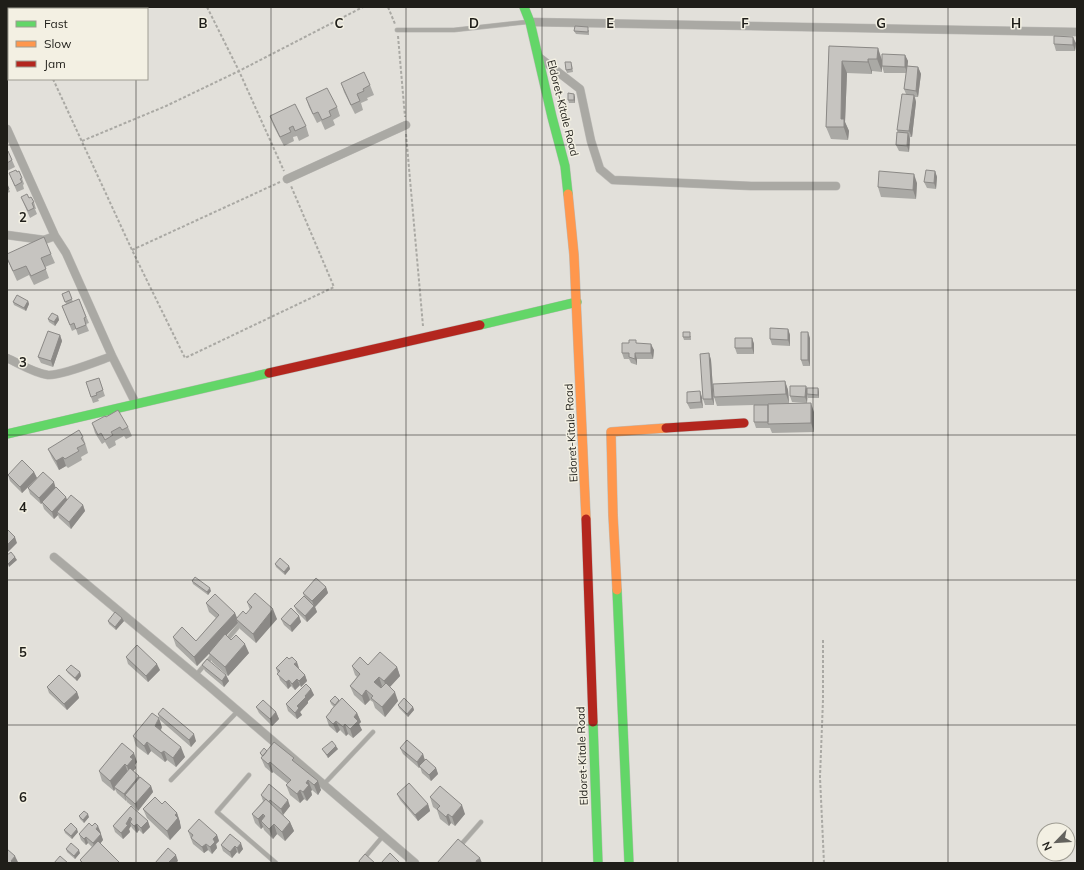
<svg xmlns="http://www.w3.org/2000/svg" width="1084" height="870" viewBox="0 0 1084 870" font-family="Mulish,sans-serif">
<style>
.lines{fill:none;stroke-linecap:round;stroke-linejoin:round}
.lane-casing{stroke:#bebcb8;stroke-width:5}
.street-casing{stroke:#bebcb8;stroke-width:9}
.fast-casing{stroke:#bebcb8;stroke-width:10}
.slow-casing{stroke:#bebcb8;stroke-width:10}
.jam-casing{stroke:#bebcb8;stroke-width:10}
.path{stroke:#aaa9a4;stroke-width:2;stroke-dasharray:3 2;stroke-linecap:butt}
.lane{stroke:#aaa9a4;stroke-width:4}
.street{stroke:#aaa9a4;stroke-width:8}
.fast{stroke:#63d668;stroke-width:9}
.slow{stroke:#ff974d;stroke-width:9}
.jam{stroke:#b3261e;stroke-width:9}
.wall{fill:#aaa9a5}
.shaded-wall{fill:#8b8986}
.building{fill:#c6c4c0;stroke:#8b8986}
.grid{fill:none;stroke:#1f1e19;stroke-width:1;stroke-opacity:0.55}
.labels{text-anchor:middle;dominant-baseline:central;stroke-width:3;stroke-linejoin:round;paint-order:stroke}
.street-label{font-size:11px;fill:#1f1e19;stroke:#f3f0e3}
.grid-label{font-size:13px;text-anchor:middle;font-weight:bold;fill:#1f1e19;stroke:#f3f0e3;stroke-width:3;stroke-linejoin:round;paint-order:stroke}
</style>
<rect width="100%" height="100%" fill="#e2e0da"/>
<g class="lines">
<defs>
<path id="lane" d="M397 30H454L527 22
M226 641 242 622
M196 675 213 655
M249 775 217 812 276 863
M171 780 238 711
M324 784 373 732
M459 847 481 822
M360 863 383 836"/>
<path id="street" d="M530 22 1077 32
M540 58 580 89 591 141 600 169 613 180 751 186H836
M7 129 55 236
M287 179 406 125
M7 235 44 240 55 236 66 253 112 356 136 404
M7 358C20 364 34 373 48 375 61 376 98 361 112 356
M54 557 210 687 415 863"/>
<path id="fast" d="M524 7 530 22 552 117 565 166 568 194
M480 325 577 302
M7 434 269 373
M617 590 629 863
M593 722 598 863"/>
<path id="slow" d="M568 194 574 255 586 519
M617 590 613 515 611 432 666 428"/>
<path id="jam" d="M269 373 480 325
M666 428 744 423
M586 519 593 722"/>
</defs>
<use href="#lane" class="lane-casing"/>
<use href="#street" class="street-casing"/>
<use href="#fast" class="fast-casing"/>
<use href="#slow" class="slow-casing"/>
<use href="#jam" class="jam-casing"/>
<path class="path" d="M20 7 21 9
M207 7 239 71 284 171
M388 7 395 24
M398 36 405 117
M53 79 132 250 185 358 334 287 291 186
M406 134 423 326
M82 141 166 106 239 71 363 7
M132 250 280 182
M823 640V700L820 777 824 863"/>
<use href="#lane" class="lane"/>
<use href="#street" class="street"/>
<use href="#fast" class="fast"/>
<use href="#slow" class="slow"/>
<use href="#jam" class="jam"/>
</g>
<path class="wall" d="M589 30V35L576 34 574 31Z
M1076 43 1075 51H1056L1054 44Z
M829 46 878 48 882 72 872 71V74L847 73 845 122 849 131 848 140 831 139 826 127Z
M905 55 908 61 907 66 918 67 921 74 918 97H915L916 102 912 137H910V139L909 152 899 151 896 145 898 132 897 130 906 94 904 89 906 73H884L882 66Z
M572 65 573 72 567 73 566 70Z
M341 83 370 85 374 95 367 98 368 100 361 103 363 110 355 114 344 92Z
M575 97V103H569L568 100Z
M306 98 337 107 340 116 333 120 335 125 325 130 321 121 317 123 309 107Z
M270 116 306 126 309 136 299 141 297 136 293 137 294 141 284 146 273 125Z
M7 152 12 160 15 167 7 171Z
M935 171 937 177 936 189 927 188 924 182Z
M17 172 22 178 24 184 23 185 24 189 17 192 9 173Z
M917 183 916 199 881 197 878 187Z
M7 184 10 192 7 193Z
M21 197 29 198 34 202 36 209H35L37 214 30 218Z
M7 254H51L55 263 45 267 49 278 34 285 29 275 17 281 7 259Z
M69 291 73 302 79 299 89 323 86 324 89 331 78 335 76 329 72 331 62 306 66 304 62 294Z
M28 301 29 304 26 311 14 305 13 302Z
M58 316 59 320 55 326 49 322 48 319Z
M788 329 790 335V346L772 345 770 339Z
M60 335 62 341 53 367 41 363 38 357Z
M691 336V340H684L683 337Z
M752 338 754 344V354H737L735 348Z
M810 338V366H803L801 360Z
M637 343 654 350 653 359H637V365L631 363 629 359H624L622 353Z
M709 353 711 360 714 405H705L703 399Z
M99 378 105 396 98 399 99 401 93 403 86 382Z
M785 381 788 390 789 403 814 412V432L772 433 770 428H756L754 422V405L717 406 714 397Z
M806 386 807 391 818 388 819 392V398H808V396L807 403 792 402 790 396Z
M700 391 703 408 690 409 687 403Z
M106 417 128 427 132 436 126 439 124 436 115 441 116 445 109 449 105 442 102 444 95 433 92 423Z
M83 437 86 446 88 453 81 457 82 460 68 468 66 466 59 470 52 458 48 449Z
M34 472 37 478 22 493 10 481 8 475Z
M28 488 83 505 85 511 71 529 59 518 58 515 54 519 44 509 42 503 41 504 30 494Z
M275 564 289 566 290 569 285 575 276 567Z
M192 581 211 591 208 595 193 584Z
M326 587 328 593 315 607 317 612 307 622 297 612 294 606 304 596 303 593Z
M247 602 277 619 256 643 240 629 238 623 226 636 249 653 228 676 212 662 209 654 197 666 176 646 173 637 196 641 216 618 209 612 206 603 235 613 237 618 246 614 250 610Z
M299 616 301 622 292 632 284 625 281 619Z
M122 618 124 621 116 630 109 624 108 621Z
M126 657 160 670 148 682 128 664Z
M202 665 226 675 229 681 224 687 205 671Z
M368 665 397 667 400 676 390 687 398 701 385 717 375 708 373 702 370 700 365 705 354 695 350 686 357 677 355 675 352 666Z
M276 668H299L298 669 305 675 307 681 301 687 300 685 295 690 291 686 288 689 280 680Z
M66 670 80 672 81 676 77 681 68 673Z
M47 687 77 692 79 698 67 710 49 693Z
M311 689 314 695 308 701V703L300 712 302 715 297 719 288 711 286 704Z
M339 700V701L357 713 361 722 359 724 362 730 353 738 348 734 346 736 340 730 337 733 329 726 326 717 331 711V710L334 707 331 704 330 701Z
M398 705 413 707 414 710 408 717 399 708Z
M256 707 276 712 279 719 272 726 259 713Z
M158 714 196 741 191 747 160 720Z
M162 727 161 730 185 757 176 767 167 760 165 762 151 751 148 755 136 746 133 736Z
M122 743 137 762 135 765 136 768 133 771 140 777 151 786 153 792 138 811 127 802 126 800V801L117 793 115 789 114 791 102 781 99 771Z
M400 748 423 754 425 760 436 768 438 774 431 781 422 773 420 767 419 768 403 754Z
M322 749H338L328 758Z
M267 751 294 758 296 763 321 790 318 795 312 790 311 791 312 795 307 801 304 799 300 803 290 795 286 785 288 784 273 772 272 773 265 767 261 758 262 757 260 753Z
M397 794 428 804 430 811 418 821 400 800Z
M261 795 290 806 283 815 290 822 294 831 285 841 277 834 273 839 264 830 263 827 261 829 255 823 252 814 263 801Z
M430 797 465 814 455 826 451 823 449 826 440 819 437 810 433 807Z
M162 804 177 813 180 822V823L181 828 170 840 147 818 143 809Z
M131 806 150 827 143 834 139 830 137 833 132 828 131 826 129 829 130 832 123 839 115 832 113 826Z
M79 816 89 817 84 823 80 819Z
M64 830 78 832 72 839 65 833Z
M188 831 217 835 219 841 216 844 217 848 212 854 208 850 204 853 193 844Z
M100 833 103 840 100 844 120 863H81L80 860 92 847 88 843 86 845 81 840 79 834 101 833Z
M230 834 243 849 239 854 237 852 232 858 223 851 221 845Z
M66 849 80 853 75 859 67 852Z"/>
<path class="shaded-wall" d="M1073 37 1076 43 1075 51 1073 45Z
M878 48 882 60V72L877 59Z
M905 55 908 61 907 73 905 67Z
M868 59 872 71V74L868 62Z
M842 61 847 73 845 122 849 131 848 140 841 119Z
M918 67 921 74 918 97 916 91Z
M574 94 575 97V103L574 100Z
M914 95 916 102 912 137 909 131Z
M908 133 910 139 909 152 907 146Z
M935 171 937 177 936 189 934 183Z
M914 174 917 183 916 199 913 190Z
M28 301 29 304 26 311 24 308Z
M58 316 59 320 55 326 54 322Z
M788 329 790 335V346L788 340Z
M808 332 810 338V366L808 360Z
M60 335 62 341 53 367 51 361Z
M752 338 754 344V354L752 348Z
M651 344 654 350 653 359 651 353Z
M635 353 637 359V365L635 359Z
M709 353 711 360 714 405 712 399Z
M785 381 788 390 789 403 786 394Z
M806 386 808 392 807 394V403L805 397Z
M818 388 819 392V398L818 395Z
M700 391 702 397 703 408 701 402Z
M811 403 814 412V432L811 423Z
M63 457 66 466 59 470 56 461Z
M34 472 37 478 22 493 20 487Z
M54 482 56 489 41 504 39 498Z
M66 497 69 504 57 512 58 515 54 519 52 512Z
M83 505 85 511 71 529 69 522Z
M15 537 17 543 7 553V545Z
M15 557 17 560 9 567 8 564Z
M289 566 290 569 285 575 284 572Z
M326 587 328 593 315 607 317 612 307 622 305 616 314 606 312 601Z
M210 588 211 591 208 595 207 592Z
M273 609 277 619 256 643 253 634Z
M235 613 238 621 236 619 238 623 197 666 194 657Z
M299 616 301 622 292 632 290 626Z
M122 618 124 621 116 630 115 627Z
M245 644 249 653 228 676 225 667Z
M297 662 299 668 296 671 294 664Z
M157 664 160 670 148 682 146 676Z
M397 667 400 676 387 690 384 681Z
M80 672 81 676 77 681 75 678Z
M226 675 229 681 224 687 222 681Z
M305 675 307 681 301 687 299 681Z
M379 677 382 686 378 691 374 682Z
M297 679 300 685 295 690 292 684Z
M289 680 291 686 288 689 286 682Z
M311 689 314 695 308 701V703L300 712 302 715 297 719 295 713 297 706 305 696Z
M366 690 370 700 365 705 362 696Z
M77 692 79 698 67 710 64 704Z
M395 692 398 701 385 717 382 707Z
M413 707 414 710 408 717 407 714Z
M276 712 279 719 272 726 270 719Z
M357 713 361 722 359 724 362 730 353 738 350 729 354 717Z
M159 718 162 727 158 735 155 726Z
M336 721 340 730 337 733 333 724Z
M345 724 348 734 346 736 343 727Z
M194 734 196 741 191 747 189 740Z
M147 742 151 751 148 755 144 746Z
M336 746 338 749 328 758 327 755Z
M181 747 185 757 176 767 173 758Z
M164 751 167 760 165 762 161 753Z
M134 753 137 762 135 765 136 768 130 775 127 766 130 757Z
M423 754 425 761 419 768 417 762Z
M270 762 273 772 272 773 268 764Z
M125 764 128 773 114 787 115 789 114 791 110 781Z
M436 768 438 774 431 781 429 775Z
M139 776 141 782 125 795 126 800V801L124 794Z
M308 780 312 790 311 791 312 795 307 801 303 792 306 783Z
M318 781 321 790 318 795 314 785Z
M151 786 153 792 138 811 135 804Z
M300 790 304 799 300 803 297 794Z
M288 800 290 806 283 815 281 809Z
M428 804 430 811 418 821 415 815Z
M462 805 465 814 455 826 452 817Z
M177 813 180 822V823L181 828 170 840 167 831 175 815Z
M88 814 89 817 84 823 83 820Z
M263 814 266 823 261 821 263 827 261 829 258 819Z
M448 814 451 823 449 826 446 817Z
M130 817 132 824 130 822 131 826 129 829 130 832 123 839 121 833Z
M148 821 150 827 143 834 141 828Z
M290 822 294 831 285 841 282 832Z
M137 824 139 830 137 833 134 826Z
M274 824 277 834 273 839 269 829Z
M98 826 101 833 98 835 96 829Z
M77 829 78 832 72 839 71 836Z
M101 834 103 840 95 850 93 843Z
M217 835 219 841 216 844 217 848 212 854 210 847 213 839Z
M86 837 88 843 86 845 84 839Z
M241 843 243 849 239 854 237 848Z
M206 844 208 850 204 853 202 847Z
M235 846 237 852 232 858 230 852Z
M79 850 80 853 75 859 74 856Z
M176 855 178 861 176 863H168Z
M15 856 18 862 17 863H12L11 861Z
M480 858 482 863H476V861Z"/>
<path class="building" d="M575 26 588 27V32L574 31Z
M1054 36 1073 37V45L1054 44Z
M829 46 878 48 877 59H868V62L842 61 841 119H844V127H826Z
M882 54 905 55V67L882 66Z
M565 62H571L572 69 566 70Z
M907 66 918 67 916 91 904 89Z
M364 72 370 85 363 89 364 91 357 94 360 101 351 105 341 83Z
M327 88 337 107 329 111 331 116 322 120 318 112 313 114 306 98Z
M568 93 574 94V100H568Z
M902 94 914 95 909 131 897 130Z
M295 104 306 126 295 131 293 126 289 128 291 132 280 137 270 116Z
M897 132 908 133 907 146 896 145Z
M8 151 12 160 7 163V152Z
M16 170 17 172 19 171 22 178 20 179 22 182 15 186 9 173Z
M926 170 935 171 934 183 924 182Z
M879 171 914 174 913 190 878 187Z
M7 184 9 189 7 190Z
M27 194 29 198 31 197 34 202 32 203 34 208 28 211 21 197Z
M44 237 51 254 41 258 46 269 31 276 26 266 13 271 7 258V254Z
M69 291 72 299 65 302 62 294Z
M17 295 28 301 24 308 13 302Z
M79 299 86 317 84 318 86 325 76 329 74 323 70 325 62 306Z
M52 313 58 316 54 322 48 319Z
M770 328 788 329V340L770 339Z
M48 331 60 335 51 361 38 357Z
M683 332H690V337H683Z
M801 332H808V360H801Z
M735 338H752V348H735Z
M629 340H636V343L651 344V353H635V359L629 357V353H622V343H629Z
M709 353 712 399H703L700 354Z
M99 378 103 390 96 393 97 395 91 397 86 382Z
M785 381 786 394 714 397 713 384Z
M790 386H806L805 397 790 396Z
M807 388H818V395L807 394Z
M700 391 701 402 687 403V392Z
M811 403V423L768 424V404Z
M754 405H768V422H754Z
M118 410 128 427 122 430 120 427 111 432 113 435 105 440 101 433 98 435 92 423 105 416 106 417Z
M79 430 83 437 81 438 85 444 77 448 79 451 65 459 63 457 56 461 48 449Z
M22 460 34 472 20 487 8 475Z
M43 472 54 482 39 498 28 488Z
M56 487 66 497 52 512 42 502Z
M71 495 83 505 69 522 57 512Z
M7 529 15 537 7 545Z
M11 552 15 557 8 564H7V555Z
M280 558 289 566 284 572 275 564Z
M195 577 210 588 207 592 192 581Z
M316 578 326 587 312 601 303 593Z
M255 593 273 609 253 634 236 619 243 611 246 614 252 607 247 602Z
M215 594 235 613 194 657 173 637 182 627 196 641 219 615 206 603Z
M304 596 314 606 305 616 294 606Z
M291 608 299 616 290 626 281 619Z
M115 612 122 618 115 627 108 621Z
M225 634 231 640 236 635 245 644 225 667 209 653Z
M137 645 157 664 146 676 126 657Z
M380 652 397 667 384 681 379 677 374 682 381 688 386 683 395 692 382 707 371 698 373 696 366 690 362 696 350 686 360 674 352 666 360 657 368 665Z
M287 657 289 659 292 657 297 662 294 664 305 675 299 681 297 679 292 684 289 680 286 682 277 674 280 671 276 668Z
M207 659 226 675 222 681 202 665Z
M71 665 80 672 75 678 66 670Z
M59 675 77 692 64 704 47 687Z
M306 684 311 689 305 696 306 697 297 706 299 708 295 713 286 704Z
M335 696 339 700 335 705 330 701Z
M342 698 357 713 354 717 358 721 350 729 345 724 343 727 336 721 333 724 326 717 331 711V710Z
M404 698 413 707 407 714 398 705Z
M263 700 276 712 270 719 256 707Z
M163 708 194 734 189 740 158 714Z
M152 713 159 718 155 726 181 747 173 758 164 751 161 753 147 742 144 746 133 736Z
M407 740 423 754 417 762 400 748Z
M332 741 336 746 327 755 322 749Z
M274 742 294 758 292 760 318 781 314 785 308 780 306 783 309 785 303 792 300 790 297 794 286 785 291 780 270 762 268 764 261 758Z
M122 743 134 753 130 757 133 759 127 766 125 764 110 781 99 771Z
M264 748 267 751 263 756 260 753Z
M426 759 436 768 429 775 419 766Z
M130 768 139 776 124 794 114 787Z
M140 777 151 786 135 804 125 795Z
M409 783 428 804 415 815 397 794Z
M269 784 288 800 281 809 270 800 269 802 261 795Z
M440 786 462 805 452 817 448 814 446 817 437 809 440 806 430 797Z
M155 797 162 804 165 801 177 813 175 815 178 818 167 831 143 809Z
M266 799 290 822 282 832 274 824 269 829 261 821 265 816 263 814 258 819 252 814Z
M131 806 148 821 141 828 137 824 134 826 130 822 132 819 130 817 126 824 128 825 121 833 113 826Z
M84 811 88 814 83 820 79 816Z
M199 819 217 835 213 839 215 842 210 847 206 844 202 847 191 838 193 835 188 831Z
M71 823 77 829 71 836 64 830Z
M89 823 92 826 95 823 98 826 96 829 101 834 93 843 86 837 84 839 79 834Z
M230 834 241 843 237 848 235 846 230 852 221 845Z
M458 839 480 858 476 861 477 863H437Z
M98 841 120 863H83L80 860Z
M71 843 79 850 74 856 66 849Z
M168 848 176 855 168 863H155Z
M7 849 15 856 11 861 13 863H7Z
M390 853 399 862V863H381Z
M365 854 375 863H361L359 861Z
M60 856 68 863H54Z"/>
<path class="grid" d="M136 7V9M271 7V863M406 7V863M542 7V863M678 7V863M813 7V863M948 7V863M136 79V863M7 145H1077M7 290H1077M7 435H1077M7 580H1077M7 725H1077"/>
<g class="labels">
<g class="street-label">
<text transform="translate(563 108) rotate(76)">Eldoret-Kitale Road</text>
<text transform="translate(571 433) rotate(-93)">Eldoret-Kitale Road</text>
<text transform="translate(582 756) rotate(-92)">Eldoret-Kitale Road</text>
</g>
</g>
<g class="grid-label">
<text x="203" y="28">B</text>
<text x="339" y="28">C</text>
<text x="474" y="28">D</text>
<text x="610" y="28">E</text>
<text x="745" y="28">F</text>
<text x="881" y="28">G</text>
<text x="1016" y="28">H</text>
<text x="23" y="222">2</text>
<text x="23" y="367">3</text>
<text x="23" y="512">4</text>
<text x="23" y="657">5</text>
<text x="23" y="802">6</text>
</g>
<rect width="1084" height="870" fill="none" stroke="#1f1e19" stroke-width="16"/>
<rect x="8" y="8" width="140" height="72" fill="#f3f0e3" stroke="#9e9c92"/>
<rect x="16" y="21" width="20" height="6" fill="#63d668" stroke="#9e9c92"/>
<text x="44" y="28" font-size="12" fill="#1f1e19">Fast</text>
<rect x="16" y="41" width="20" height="6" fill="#ff974d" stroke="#9e9c92"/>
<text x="44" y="48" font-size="12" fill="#1f1e19">Slow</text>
<rect x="16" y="61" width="20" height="6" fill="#b3261e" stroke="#9e9c92"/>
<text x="44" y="68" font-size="12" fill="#1f1e19">Jam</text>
<g transform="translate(1056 842) rotate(245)"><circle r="19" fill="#f3f0e3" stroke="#9e9c92"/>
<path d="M0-3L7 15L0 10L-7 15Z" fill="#63625d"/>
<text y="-6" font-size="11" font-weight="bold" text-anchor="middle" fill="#1f1e19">N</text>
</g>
</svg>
